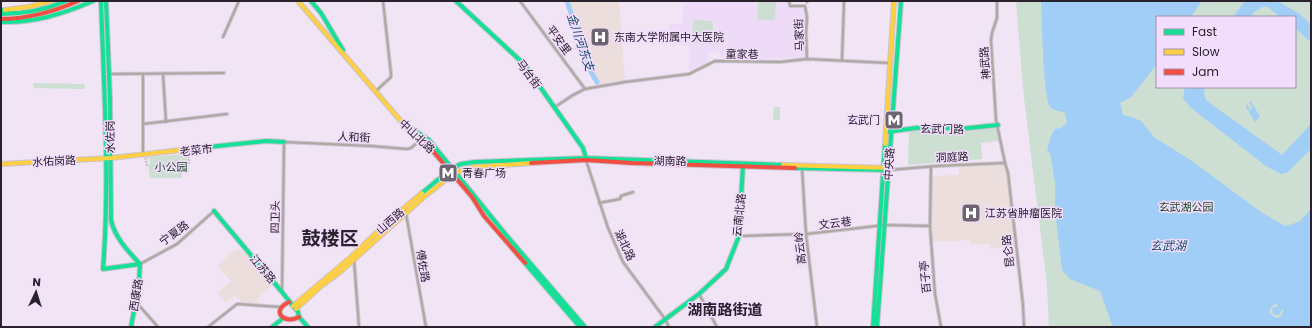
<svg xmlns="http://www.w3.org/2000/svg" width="1312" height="328" viewBox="0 0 1312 328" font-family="Poppins,'Noto Sans SC',sans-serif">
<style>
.built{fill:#eedbf7}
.medical{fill:#ecdedc}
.green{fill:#ccdfd2;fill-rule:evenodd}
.water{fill:#a0cef7;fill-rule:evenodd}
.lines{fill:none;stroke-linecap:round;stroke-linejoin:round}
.river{stroke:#a0cef7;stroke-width:5}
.street-tunnel{stroke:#c8bdcd;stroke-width:2;stroke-dasharray:2 1;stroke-linecap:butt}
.street-casing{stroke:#cbc3cf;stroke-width:4}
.fast-casing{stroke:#cbc3cf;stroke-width:6}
.slow-casing{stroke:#cbc3cf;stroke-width:6}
.jam-casing{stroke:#cbc3cf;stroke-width:6}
.street{stroke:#ada8a2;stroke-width:2}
.fast{stroke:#16e098;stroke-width:4}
.slow{stroke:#ffcf43;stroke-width:4}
.jam{stroke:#f24e42;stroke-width:4}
.labels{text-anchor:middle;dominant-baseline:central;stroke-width:3;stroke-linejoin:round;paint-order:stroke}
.street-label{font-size:11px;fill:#29212c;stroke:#f3ddfc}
.poi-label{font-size:11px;fill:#29212c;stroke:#f3ddfc;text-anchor:start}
.park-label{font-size:11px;fill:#1a4824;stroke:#f3ddfc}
.water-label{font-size:12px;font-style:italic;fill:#164b6d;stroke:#f3ddfc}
.district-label{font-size:15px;font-weight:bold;fill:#29212c;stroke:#f3ddfc}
.town-label{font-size:19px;font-weight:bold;fill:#29212c;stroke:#f3ddfc}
</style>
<rect width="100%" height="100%" fill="#f0e4f5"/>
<path class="built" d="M684 1H788V7H803L805 18 804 33 806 58 727 59 723 58 720 56 719 52 710 51 706 63 700 67 689 70V46L668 43 669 24H682Z"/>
<path class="medical" d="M567 1H619L625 82 599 86 591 72Z
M1005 163 1008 173 1016 246 991 249 990 244 971 245 970 240 931 242V176L959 175V165Z
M236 249 244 251 274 284 257 299 260 304 243 303 235 295 226 303 217 293 231 281 218 267 219 264Z"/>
<path class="green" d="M758 1H776L775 20H757Z
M1016 1H1311V327H1049L1047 285 1023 89ZM1157 17H1295V87H1157Z
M696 20 712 21 713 23 712 44 692 43 693 21Z
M34 83 84 84 85 88 84 89 34 88 33 84Z
M774 107H780V120H773Z
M997 127 999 141 981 143 982 159 908 165 909 131 935 129 959 131Z
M187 154 189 173H182V178H150L148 165 150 164V159H147V157Z"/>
<path class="water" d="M1041 1H1202L1191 17H1157V64L1131 97 1120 103 1123 115 1134 118 1141 121 1155 138 1189 159 1261 212 1285 226 1299 222 1311 209V327H1114L1111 322 1100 291 1070 279 1062 270 1055 210V183L1050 153 1047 151 1051 136 1055 129 1061 128 1067 123 1065 113C1061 111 1055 111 1051 108 1043 100 1042 17 1041 1ZM1276 304 1279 306 1272 308 1273 314 1276 315 1280 314 1282 309 1283 310 1282 316 1278 318 1274 317 1269 312 1273 305Z
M1245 1H1277L1300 14 1311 25V42L1295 28V17H1280L1269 8 1265 6 1254 12 1251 17H1233Z
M1185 87H1205L1204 95 1207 101 1282 155 1311 124V149L1288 172 1281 174 1266 166 1191 108 1183 98Z
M1249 102H1251L1260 116 1255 122 1246 107 1247 104 1250 110 1251 111 1252 107Z"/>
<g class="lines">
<path class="river" d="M567 1 591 72 597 82"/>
<path class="street-tunnel" d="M188 150 189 164
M145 155 147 167"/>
<defs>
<path id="street" d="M520 1 585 89
M789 1 790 6H805L807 17 806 33 807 59
M997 1V18L992 33 991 40 996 120 1005 163
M807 2V1
M223 37 239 1
M842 61 844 1
M109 74 224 73
M143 74V155
M163 74 166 122
M377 90 391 77V74L383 1
M555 107 573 95 585 89 625 82 689 74 715 61 780 62 807 59 889 63
M143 124 227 114
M586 160 608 228 623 262 665 319 669 327
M802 168 806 234 817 327
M889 170 937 166 1005 163 1008 173 1023 305 1024 327
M599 203 620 199 621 196 633 192
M405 208 426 327
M930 226 931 166
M740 236 806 234 885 225 930 226 935 294 941 327
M354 260 359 327
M140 264 177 244 214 211
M282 292 284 142 371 146 407 149 411 148 420 140
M699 294 717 327
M136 302 158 327
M208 327 237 304 281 307"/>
<path id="fast" d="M101 1C104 90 110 180 103 269L140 264
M106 1 110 98 111 220C115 238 128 251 140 264
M311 1 321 13 343 50
M456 1 524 64 583 148 586 158
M2 10 13 12
M1 14C24 14 45 10 66 1
M1 22C34 23 63 14 93 1
M406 125 429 140 506 235 585 327
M886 132 916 128 937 127 959 129 998 125
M199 148 266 141 284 142
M795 168 885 170
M422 193 452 168 461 164 475 162 586 158 783 165
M214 211 282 292 298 312 299 317 308 327
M525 263 580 327
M131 327 139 283 140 264
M272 327 282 319
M655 327 699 294 726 269 739 236 743 165
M873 327 885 144
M877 327 901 1"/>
<path id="slow" d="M298 1 406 127 426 143
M5 10 28 7 51 1
M885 144 894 1
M1 164 111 158 199 148
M783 165 889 168
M293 306 351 257 390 220 422 193
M296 309 321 286 340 272 425 196 456 172 475 167 531 163"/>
<path id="jam" d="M1 19C28 19 53 12 78 1
M426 143 472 197 484 216 525 263
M531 163 586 160 632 163 795 168
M289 302C270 311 284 325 299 317"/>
</defs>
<use href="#street" class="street-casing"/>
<use href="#fast" class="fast-casing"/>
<use href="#slow" class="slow-casing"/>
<use href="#jam" class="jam-casing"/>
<use href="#street" class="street"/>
<use href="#fast" class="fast"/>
<use href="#slow" class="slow"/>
<use href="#jam" class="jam"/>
</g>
<defs>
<symbol id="hospital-square" viewBox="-11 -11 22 22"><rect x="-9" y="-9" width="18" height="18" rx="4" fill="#6f6572" stroke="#f3ddfc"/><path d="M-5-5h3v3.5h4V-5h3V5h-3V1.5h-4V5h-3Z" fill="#fff"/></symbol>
<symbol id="metro-square" viewBox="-11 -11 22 22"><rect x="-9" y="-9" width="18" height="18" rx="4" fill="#6f6572" stroke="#f3ddfc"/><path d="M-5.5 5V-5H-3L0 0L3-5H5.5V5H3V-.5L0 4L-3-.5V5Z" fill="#fff"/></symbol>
</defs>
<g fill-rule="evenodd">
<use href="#hospital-square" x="589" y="26" width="22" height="22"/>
<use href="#metro-square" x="883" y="109" width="22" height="22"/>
<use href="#metro-square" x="437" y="162" width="22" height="22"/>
<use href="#hospital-square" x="960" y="202" width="22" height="22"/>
</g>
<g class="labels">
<g class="street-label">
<text transform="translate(799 35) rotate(-92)">马家街</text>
<text transform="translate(559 40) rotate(53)">平安里</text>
<text transform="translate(742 54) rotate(1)">童家巷</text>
<text transform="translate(985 63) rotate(-94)">神武路</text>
<text transform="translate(529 74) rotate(53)">马台街</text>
<text transform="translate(942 129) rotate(1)">玄武门路</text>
<text transform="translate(417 136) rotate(43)">中山北路</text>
<text transform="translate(110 137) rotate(-91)">水佐岗</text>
<text transform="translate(354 137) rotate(3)">人和街</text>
<text transform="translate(196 150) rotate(-6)">老菜市</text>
<text transform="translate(952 157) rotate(-3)">洞庭路</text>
<text transform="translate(54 161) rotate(-3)">水佑岗路</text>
<text transform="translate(670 161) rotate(1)">湖南路</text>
<text transform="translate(889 164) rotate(-86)">中央路</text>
<text transform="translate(739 215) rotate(-84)">云南北路</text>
<text transform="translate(275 217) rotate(-89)">四卫头</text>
<text transform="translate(390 221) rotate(-41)">山西路</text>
<text transform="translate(835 223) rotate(-7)">文云巷</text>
<text transform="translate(174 233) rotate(-36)">宁夏路</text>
<text transform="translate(625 245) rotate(64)">湖北路</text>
<text transform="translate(800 248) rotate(-96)">高云岭</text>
<text transform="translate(1008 251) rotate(-97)">昆仑路</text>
<text transform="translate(423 266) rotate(80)">傅佐路</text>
<text transform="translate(263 269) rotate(50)">江苏路</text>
<text transform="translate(925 277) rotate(-96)">百子亭</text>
<text transform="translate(136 295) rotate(-81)">西康路</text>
</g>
<g class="poi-label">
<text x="614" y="37">东南大学附属中大医院</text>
<text x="880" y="120" text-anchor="end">玄武门</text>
<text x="462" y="173">青春广场</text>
<text x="985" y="213">江苏省肿瘤医院</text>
</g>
<g class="park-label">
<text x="171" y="167">小公园</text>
<text x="1186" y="207">玄武湖公园</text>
</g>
<g class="water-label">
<text transform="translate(581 42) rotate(71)">金川河东支</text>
<text x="1168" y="245">玄武湖</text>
</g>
<g class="district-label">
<text x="725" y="309">湖南路街道</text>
</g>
<g class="town-label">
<text x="330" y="238">鼓楼区</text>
</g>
</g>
<rect width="1312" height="328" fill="none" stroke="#29212c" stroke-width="4"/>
<rect x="1156" y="16" width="140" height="72" fill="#f3ddfc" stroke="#a292a9"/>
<rect x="1164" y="29" width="20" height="6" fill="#16e098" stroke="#a292a9"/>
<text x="1192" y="36" font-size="12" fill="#29212c">Fast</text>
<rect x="1164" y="49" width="20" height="6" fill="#ffcf43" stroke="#a292a9"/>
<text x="1192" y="56" font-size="12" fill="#29212c">Slow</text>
<rect x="1164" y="69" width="20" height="6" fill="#f24e42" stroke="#a292a9"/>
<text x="1192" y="76" font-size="12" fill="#29212c">Jam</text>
<g transform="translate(36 292) rotate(4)" stroke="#f3ddfc" stroke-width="3" paint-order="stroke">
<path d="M0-3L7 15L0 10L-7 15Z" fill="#29212c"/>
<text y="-6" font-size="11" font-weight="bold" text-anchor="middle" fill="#29212c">N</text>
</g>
</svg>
